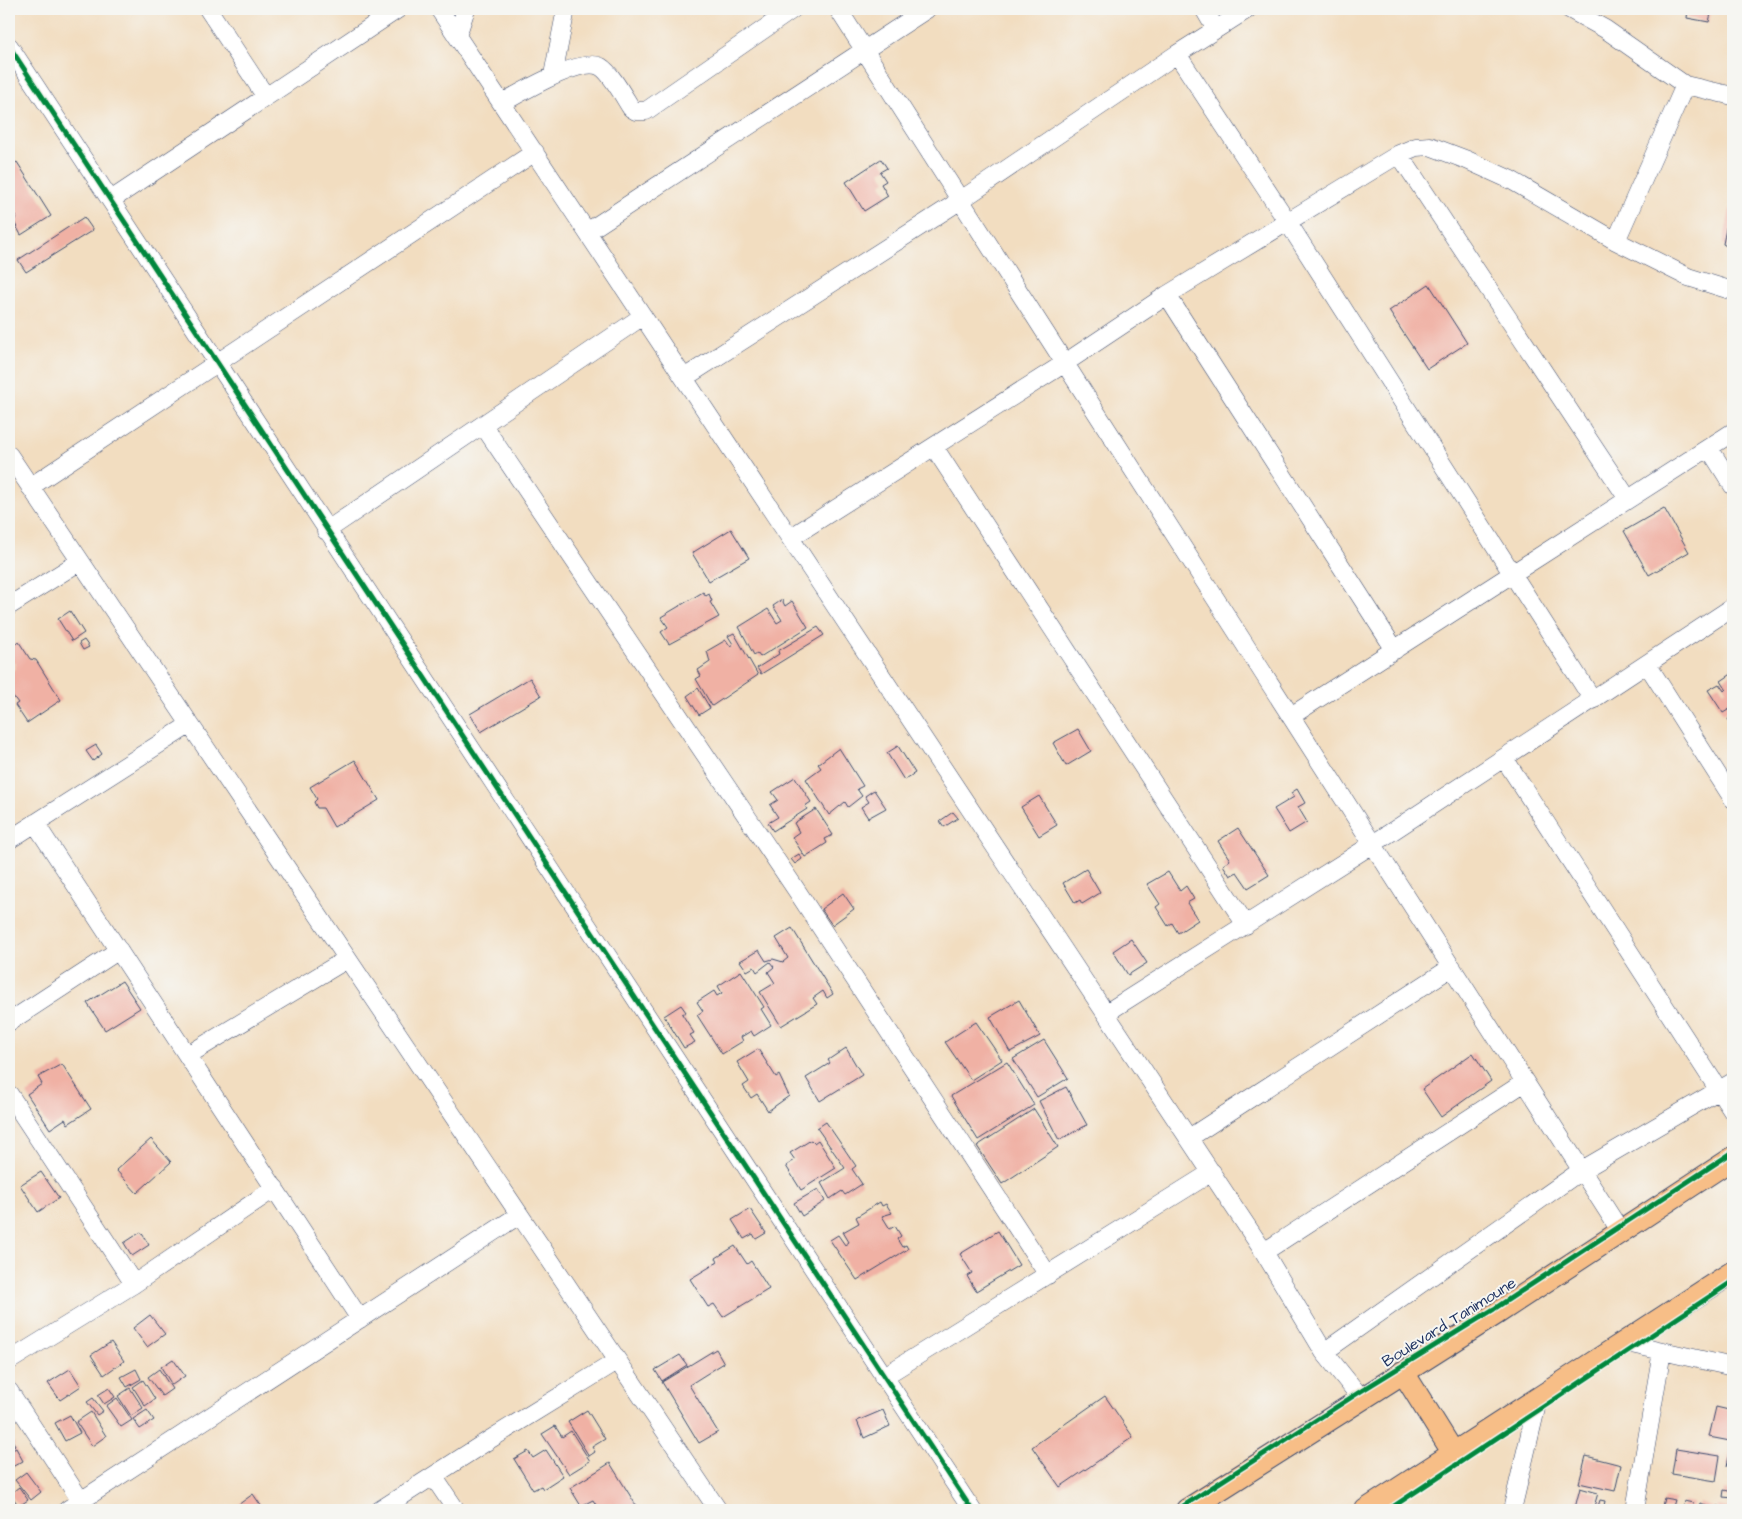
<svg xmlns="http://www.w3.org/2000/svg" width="1742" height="1519" viewBox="0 0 1742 1519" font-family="'Architects Daughter',sans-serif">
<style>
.building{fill:#f0b1a4}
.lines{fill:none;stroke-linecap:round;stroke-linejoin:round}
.minor-casing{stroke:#3b496d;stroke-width:19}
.major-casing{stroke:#3b496d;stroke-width:24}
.minor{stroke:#fff;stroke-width:18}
.major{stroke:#f7be87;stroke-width:22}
.cycleway-casing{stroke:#f6f6f2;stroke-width:8}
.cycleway{stroke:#00873e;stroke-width:5}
.labels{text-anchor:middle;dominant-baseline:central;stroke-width:4;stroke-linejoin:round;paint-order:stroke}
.street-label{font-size:16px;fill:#1b2f5e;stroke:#f6f6f2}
</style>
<rect width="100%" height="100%" fill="#f6f6f2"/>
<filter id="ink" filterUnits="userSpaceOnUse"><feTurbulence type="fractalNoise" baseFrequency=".02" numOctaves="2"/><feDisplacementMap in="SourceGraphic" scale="10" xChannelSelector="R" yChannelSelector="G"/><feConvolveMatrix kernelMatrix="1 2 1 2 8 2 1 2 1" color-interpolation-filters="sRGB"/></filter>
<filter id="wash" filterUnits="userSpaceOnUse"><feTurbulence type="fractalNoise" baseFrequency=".0096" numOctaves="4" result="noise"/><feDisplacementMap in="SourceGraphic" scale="20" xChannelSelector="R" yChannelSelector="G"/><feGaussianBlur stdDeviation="1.12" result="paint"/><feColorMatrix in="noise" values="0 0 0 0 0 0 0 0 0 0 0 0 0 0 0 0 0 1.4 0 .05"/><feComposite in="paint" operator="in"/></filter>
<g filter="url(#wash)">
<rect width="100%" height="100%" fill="#f2ddc0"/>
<g id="blocks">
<path class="building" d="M1688 9H1712L1709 22 1687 18Z
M881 159 887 168 880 172 886 181 881 184 888 196 864 211 846 182Z
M17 162 51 216 21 235 13 220 17 218 13 211 9 214V167Z
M1730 209 1733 210V250L1723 244Z
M84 217 93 230 26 272 18 260Z
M1429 284 1467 343 1427 369 1389 311Z
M1664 508 1689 552 1649 575 1624 531Z
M731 529 749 558 709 581 692 553Z
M703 592 706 596 709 594 712 601 710 602 719 617 669 644 661 632 668 627 661 617Z
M782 600 785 606 792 601 808 627 760 657 757 653 754 655 739 627 768 609 777 623 782 620 773 606Z
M70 611 84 633 72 641 58 619Z
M818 627 824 635 761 674 757 668 779 654 778 651Z
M734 633 758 675 712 706 696 679 701 676 698 670 710 662 707 651 726 640 730 646 733 644 728 636Z
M84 640 89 647 83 650 79 643Z
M19 642 30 659 36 660 61 700 27 723 15 705 18 703 10 692 9 694V668L11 671 15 669V663L9 664V647Z
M1733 673V707L1723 713 1708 690 1719 684 1724 691 1726 689 1721 681Z
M530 678 541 696 481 732 470 714Z
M698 688 710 708 699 715 687 696Z
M1733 716V728L1728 719Z
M1078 729 1091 751 1066 766 1053 743Z
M96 745 102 754 93 761 86 751Z
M898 746 915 773 904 780 887 753Z
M839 748 863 786 857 789 862 796 848 807 845 802 829 815 806 779 821 768 818 764Z
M355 760 379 800 334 827 323 808H317L314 802 317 799 310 787Z
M795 777 811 802 805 806 807 809 773 831 768 823 778 817 770 805 778 800 772 792Z
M1297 789 1305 803 1298 807 1307 822 1289 833 1274 809 1294 797 1291 793Z
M874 790 886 808 868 818 861 807 869 802 865 796Z
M1039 796 1057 825 1039 836 1021 807Z
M816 809 833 835 825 839 827 843 805 857 792 837 799 832 794 823Z
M953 812 958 818 944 827 940 821Z
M1238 828 1269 875 1248 888 1237 872 1230 876 1223 865 1230 860 1218 841Z
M799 854 802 859 795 864 791 859Z
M1086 869 1100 893 1082 904 1080 900 1075 903 1063 883Z
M1168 872 1180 891 1186 886 1194 899 1187 903 1198 920 1178 933 1172 923 1168 926 1156 907 1160 904 1147 884Z
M843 893 854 909 832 925 821 909Z
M792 928 833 994 827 998 823 991 813 998 817 1004 781 1026 760 992 775 983 768 972 774 967 770 962 757 972 754 967 747 971 740 961 759 950 766 961 773 959 783 962 788 958 776 938Z
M1131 939 1147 963 1128 975 1113 951Z
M741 971 764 1007 761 1009 771 1025 754 1036 751 1031 741 1037 743 1041 722 1054 697 1015 703 1011 697 1002 714 991 717 996 722 993 718 986Z
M122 981 140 1008 105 1030 87 1003Z
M1019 1000 1040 1036 1010 1052 990 1017Z
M681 1005 686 1012 682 1014 694 1033 690 1035 695 1042 684 1048 664 1016Z
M976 1022 1002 1060 971 1080 945 1042Z
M1044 1040 1068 1078 1037 1097 1013 1059Z
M846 1048 862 1075 820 1101 806 1078 830 1063 828 1060Z
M758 1049 776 1077 779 1075 789 1096 768 1111 757 1094 751 1098 743 1086 749 1082 737 1062Z
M1473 1053 1491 1081 1441 1117 1422 1089Z
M1007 1062 1034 1105 978 1140 951 1096Z
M62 1064 91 1109 68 1124 65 1119 50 1129 27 1094 42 1084 38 1077Z
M1066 1087 1087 1125 1059 1140 1039 1101Z
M1034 1109 1058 1147 1002 1184 977 1146Z
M826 1122 856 1166 852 1169 862 1184 845 1195 842 1191 830 1199 821 1183 845 1168 817 1128Z
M151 1139 171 1162 137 1193 116 1170Z
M811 1140 814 1143 818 1140 836 1168 801 1190 786 1166 795 1160 790 1153Z
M41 1172 59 1198 38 1212 20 1185Z
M818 1189 825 1201 802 1216 794 1203Z
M880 1202 882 1206 886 1204 892 1213 882 1216 890 1229 895 1226 901 1236 897 1239 902 1247 906 1245 908 1249 857 1280 830 1240 838 1235 845 1245 849 1242 843 1232 859 1223 856 1217Z
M750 1209 766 1233 756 1239 753 1234 744 1239 732 1220Z
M998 1231 1019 1265 976 1291 967 1276 972 1273 960 1254Z
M141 1232 149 1245 132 1256 124 1243Z
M735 1246 747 1264 751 1261 769 1289 723 1317 714 1304 708 1307 690 1279 718 1262 716 1258Z
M150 1315 165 1334 147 1347 133 1328Z
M111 1342 124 1361 104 1375 91 1355Z
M716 1349 724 1363 689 1385 718 1432 699 1443 662 1382Z
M680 1355 687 1365 662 1381 655 1370Z
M173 1359 185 1376 172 1385 161 1367Z
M70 1369 81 1386 60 1400 48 1383Z
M136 1369 141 1379 127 1387 121 1377Z
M159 1369 172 1389 162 1396 148 1377Z
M143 1380 155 1399 145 1406 133 1387Z
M109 1388 115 1397 104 1404 98 1395Z
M130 1388 143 1408 131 1416 118 1396Z
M1105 1396 1133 1437 1060 1487 1032 1447Z
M93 1398 103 1411 97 1415 87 1402Z
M117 1398 132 1420 121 1427 106 1406Z
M1716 1407 1733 1411 1730 1441 1709 1437Z
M147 1410 154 1420 140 1429 133 1419Z
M587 1410 605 1439 592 1447 595 1452 589 1456 568 1422Z
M883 1410 890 1426 864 1438 857 1421Z
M91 1412 106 1436 92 1446 76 1422Z
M70 1415 80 1433 65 1441 55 1423Z
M555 1426 562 1437 571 1431 590 1461 569 1474 542 1434Z
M9 1435 15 1445 9 1449Z
M16 1448 23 1461 12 1467 9 1461V1452Z
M1731 1448H1733V1467L1727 1466Z
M1676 1449 1720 1456 1716 1481 1672 1474Z
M546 1450 563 1476 543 1489 541 1486 533 1490 514 1459 528 1451 533 1458Z
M1586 1456 1621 1465 1615 1491 1579 1483Z
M610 1463 639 1510H599L593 1500 581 1506 570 1488Z
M26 1472 41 1492 31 1500 15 1480Z
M19 1487 28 1500 19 1506 10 1494Z
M1580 1488 1598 1493 1593 1510 1575 1508Z
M1724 1490 1733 1492V1498L1723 1497Z
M253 1494 264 1510H231Z
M1664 1498 1675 1500 1672 1510H1661Z
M1600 1500 1605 1501 1603 1510H1597Z
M1684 1501 1693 1503 1692 1510H1682Z
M1700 1503 1715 1508 1714 1510H1698Z
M1718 1506 1733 1509V1510H1718Z"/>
</g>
</g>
<g filter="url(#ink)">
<use href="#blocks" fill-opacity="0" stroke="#3b496d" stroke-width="1"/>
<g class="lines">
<defs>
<path id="minor" d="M208 9 266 97
M439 9 1264 1252 1324 1352 1361 1398
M838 9 1621 1232
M1204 9 1215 28
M1569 9 1605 29 1685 85 1733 96
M457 36 466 9
M9 46 972 1510
M1177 54 1287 221 1593 700
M553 75 566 9
M502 103C520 93 582 56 601 67 611 73 624 97 631 108L636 111H646L793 9
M1399 154 1628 499
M111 200 398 9
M587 232 927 9
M1616 241 1685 85
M1167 295 1395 650
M684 378 961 200 1177 54 1248 9
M483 425 797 891 1048 1275
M934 447 1246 925
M1709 448 1733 486
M9 455 718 1510
M30 487 535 152
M326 531 643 316
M790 538 1065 363 1167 295 1399 154 1416 147 1430 146 1467 160 1511 180 1616 241 1688 277 1733 291
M9 606 79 562
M1647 664 1733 799
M1291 716 1733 432
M1504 758 1733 1112
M35 823 360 1319
M9 840 189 725
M1106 1013 1373 844 1733 607
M9 1022 119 950
M188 1055 347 959
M9 1094 134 1284
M1189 1138 1452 967
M1264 1252 1525 1082
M1627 1343 1733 1367
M1324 1352 1582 1170 1733 1082
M9 1361 134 1284 275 1188
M883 1377 1212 1172
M9 1391 81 1501
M433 1476 456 1510
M67 1510 519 1215
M380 1510 489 1440 617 1361
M1512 1510 1538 1400
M1635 1510 1662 1351"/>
<path id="major" d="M1403 1372 1454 1454
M1187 1510 1497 1313 1733 1158
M1366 1510 1733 1272"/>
</defs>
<use href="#minor" class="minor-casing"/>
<use href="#major" class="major-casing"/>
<use href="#minor" class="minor"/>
<use href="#major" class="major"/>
<defs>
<path id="cycleway" d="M9 46 972 1510
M1177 1510 1358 1393 1494 1309 1733 1152
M1388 1510 1733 1281"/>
</defs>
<use href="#cycleway" class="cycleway-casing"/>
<use href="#cycleway" class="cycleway"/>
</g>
</g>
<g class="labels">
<g class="street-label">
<text transform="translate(1449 1322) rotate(-32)">Boulevard Tanimoune</text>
</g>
</g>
<rect width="1742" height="1519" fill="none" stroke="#f6f6f2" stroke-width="30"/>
</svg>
